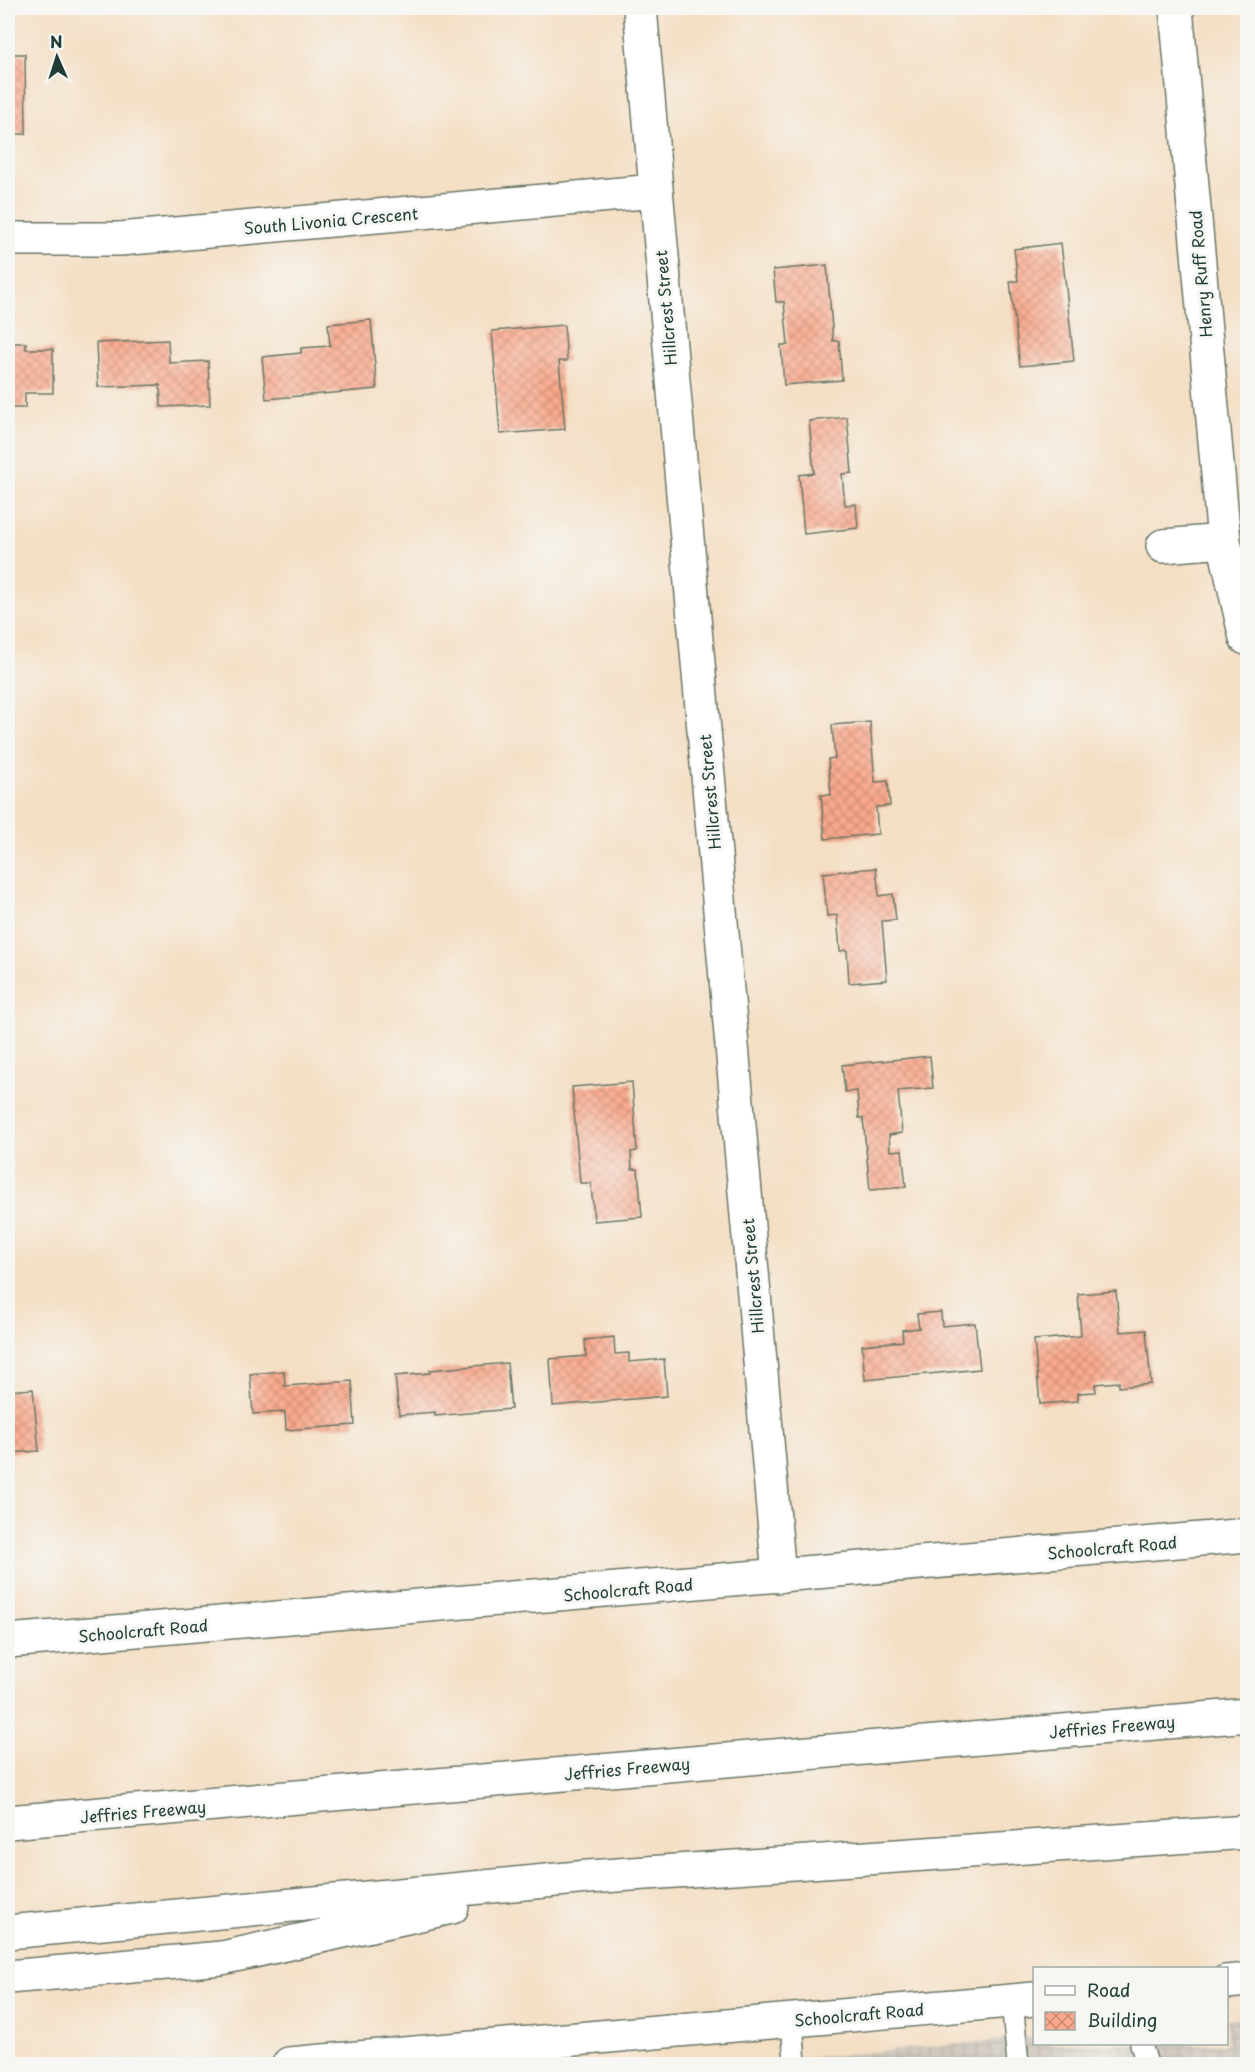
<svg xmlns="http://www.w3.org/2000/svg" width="1255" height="2072" viewBox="0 0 1255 2072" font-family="'Playpen Sans',sans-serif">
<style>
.industrial{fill:url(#industrial-grid)}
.building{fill:url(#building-cross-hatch)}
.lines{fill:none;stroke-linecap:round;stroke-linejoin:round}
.lane-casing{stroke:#6a7666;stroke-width:24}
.street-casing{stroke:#6a7666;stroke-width:36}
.secondary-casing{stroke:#6a7666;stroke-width:36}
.highway-casing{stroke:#6a7666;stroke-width:36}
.lane{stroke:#fff;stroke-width:21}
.street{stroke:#fff;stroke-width:33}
.secondary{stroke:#fff;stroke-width:33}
.highway{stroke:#fff;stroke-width:33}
.labels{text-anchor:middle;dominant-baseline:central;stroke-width:6;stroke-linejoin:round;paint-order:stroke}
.street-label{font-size:16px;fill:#1f3d34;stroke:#f6f6f2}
</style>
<defs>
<pattern id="industrial-grid" width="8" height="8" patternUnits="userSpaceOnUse" patternTransform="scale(1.5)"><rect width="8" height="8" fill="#cbc3b8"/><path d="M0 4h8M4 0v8" fill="none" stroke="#aea89f"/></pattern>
<pattern id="building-cross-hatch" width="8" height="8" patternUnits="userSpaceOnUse" patternTransform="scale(1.5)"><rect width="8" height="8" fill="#fba98c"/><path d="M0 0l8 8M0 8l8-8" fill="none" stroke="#cb8b73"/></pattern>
</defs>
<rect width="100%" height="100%" fill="#f6f6f2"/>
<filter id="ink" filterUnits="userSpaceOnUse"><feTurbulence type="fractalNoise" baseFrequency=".0167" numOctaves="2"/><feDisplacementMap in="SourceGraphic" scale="12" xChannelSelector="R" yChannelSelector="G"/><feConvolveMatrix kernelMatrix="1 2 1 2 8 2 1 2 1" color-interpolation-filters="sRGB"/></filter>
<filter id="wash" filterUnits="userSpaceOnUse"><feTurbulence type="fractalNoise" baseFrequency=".008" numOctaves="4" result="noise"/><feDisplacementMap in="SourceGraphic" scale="24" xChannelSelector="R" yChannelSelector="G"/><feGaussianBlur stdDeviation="1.35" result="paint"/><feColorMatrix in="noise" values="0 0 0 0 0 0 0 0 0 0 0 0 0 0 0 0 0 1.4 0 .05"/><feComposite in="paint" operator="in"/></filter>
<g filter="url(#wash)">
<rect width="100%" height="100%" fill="#f4dfc4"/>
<path class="industrial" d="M1247 2017V2064H744L1034 2037V2044H1226L1227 2019Z"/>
<g id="blocks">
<path class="building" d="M8 54H25L26 134H8Z
M1061 243 1074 361 1020 366 1010 281H1018L1014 249Z
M827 265 833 341H839L842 380 784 385 781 345H788L784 302H776L773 270Z
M371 320 377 389 266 399 262 357 301 353V348L330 346 328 324Z
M564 325 567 361H559L565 429 500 434 492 331Z
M168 340 169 363 208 361 210 405 161 407 160 385 98 387 96 343Z
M8 343H26V349H53V393H25V408H8Z
M847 417 852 473 842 474 845 505 856 504 858 528 804 534 799 475 814 473 809 421Z
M870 722 875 782 888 781 890 806 876 807 878 834 825 839 821 795H831L828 759 835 758 832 725Z
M876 868 879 896 893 894 896 920 882 921 887 980 849 983 847 950 840 951 837 915 827 916 823 873Z
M930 1056 933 1088 898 1091 902 1133 889 1135 890 1151 902 1150 906 1187 870 1190 863 1118H859L857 1091 845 1092 842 1065Z
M632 1082 637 1151 631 1152 632 1169H638L642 1217 594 1221 591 1183H580L572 1087Z
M1116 1291 1120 1332 1146 1330 1151 1384 1119 1387V1382L1095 1384 1096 1392 1078 1393V1401L1040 1404 1034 1340 1081 1336 1078 1294Z
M941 1312 942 1326 975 1323 980 1369 865 1380 862 1345 903 1341 902 1330 919 1328 917 1314Z
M614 1337 615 1354 629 1353V1362L664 1359 667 1396 553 1406 550 1359 586 1356 585 1340Z
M507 1363 511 1409 435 1416V1412L399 1415 395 1376 430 1373V1370Z
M284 1371 285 1386 352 1381 355 1425 286 1430 285 1412 253 1414 250 1374Z
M33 1389 39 1451 8 1453V1391Z"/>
</g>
</g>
<g filter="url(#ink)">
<use href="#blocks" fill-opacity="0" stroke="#6a7666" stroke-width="1.5"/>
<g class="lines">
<defs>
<path id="lane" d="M1012 2001 1018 2064
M792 2020 795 2064
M1141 2044 1147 2064"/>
<path id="street" d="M640 8 779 1576
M1176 8 1224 541 1246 638
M8 239H120L655 191
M1163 546 1224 541"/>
<path id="secondary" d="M8 1641 1248 1535
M1226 1982 1248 1980
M289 2064 1034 1999"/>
<path id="highway" d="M8 1822 1248 1715
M8 1932 588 1877 1248 1832
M8 1977 222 1958 452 1907"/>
</defs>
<use href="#lane" class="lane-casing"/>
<use href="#street" class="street-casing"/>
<use href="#secondary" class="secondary-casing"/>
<use href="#highway" class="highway-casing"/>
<use href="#lane" class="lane"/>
<use href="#street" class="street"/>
<use href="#secondary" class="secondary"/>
<use href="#highway" class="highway"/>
</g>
</g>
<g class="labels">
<g class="street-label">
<text transform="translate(331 220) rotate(-5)">South Livonia Crescent</text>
<text transform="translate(1200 274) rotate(-95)">Henry Ruff Road</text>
<text transform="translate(665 308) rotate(-95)">Hillcrest Street</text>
<text transform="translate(709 792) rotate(-95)">Hillcrest Street</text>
<text transform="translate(752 1276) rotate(-95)">Hillcrest Street</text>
<text transform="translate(1112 1547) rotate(-5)">Schoolcraft Road</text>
<text transform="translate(628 1589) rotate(-5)">Schoolcraft Road</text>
<text transform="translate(143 1630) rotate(-5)">Schoolcraft Road</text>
<text transform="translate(1112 1726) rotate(-5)">Jeffries Freeway</text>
<text transform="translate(627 1768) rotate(-5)">Jeffries Freeway</text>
<text transform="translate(143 1811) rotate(-5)">Jeffries Freeway</text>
<text transform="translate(859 2014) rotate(-5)">Schoolcraft Road</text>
</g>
</g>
<rect width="1255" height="2072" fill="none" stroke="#f6f6f2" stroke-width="30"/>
<rect x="1033" y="1967" width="195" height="78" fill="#f6f6f2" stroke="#a0aca6" stroke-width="1.5"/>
<rect x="1045" y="1986" width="30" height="9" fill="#ffffff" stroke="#a0aca6" stroke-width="1.5"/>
<text x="1087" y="1997" font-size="18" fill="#1f3d34">Road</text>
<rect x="1045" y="2012" width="30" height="18" fill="url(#building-cross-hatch)" stroke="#a0aca6" stroke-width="1.5"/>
<text x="1087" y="2027" font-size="18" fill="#1f3d34">Building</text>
<g transform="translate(57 57) rotate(357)" stroke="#f6f6f2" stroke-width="4.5" paint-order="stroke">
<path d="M0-4.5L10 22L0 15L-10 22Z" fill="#1f3d34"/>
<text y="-9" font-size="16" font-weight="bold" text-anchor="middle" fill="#1f3d34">N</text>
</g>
</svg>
